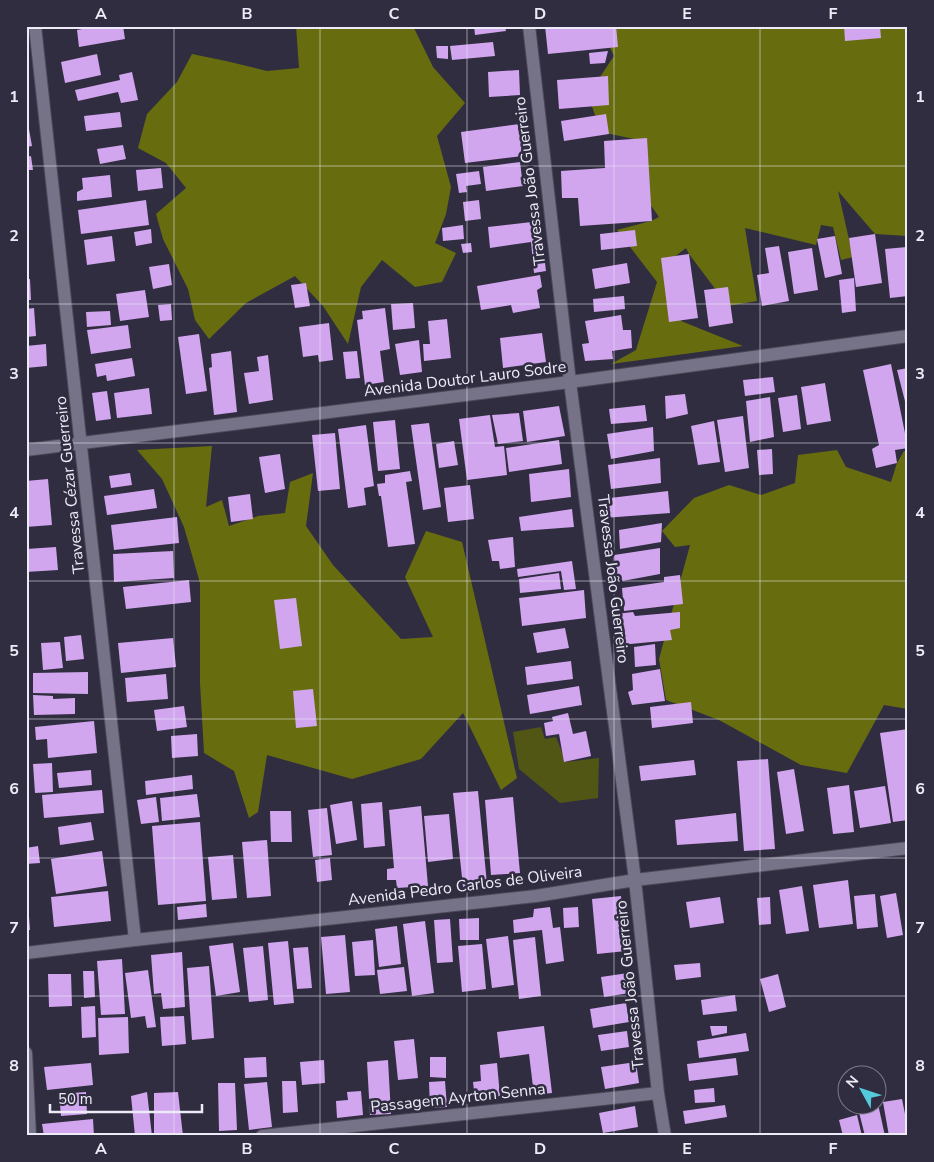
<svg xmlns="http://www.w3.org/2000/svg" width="934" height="1162" viewBox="0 0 934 1162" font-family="'Nunito Sans',sans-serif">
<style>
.green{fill:#515614}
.forest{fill:#676d0f}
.building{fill:#d1a6ee}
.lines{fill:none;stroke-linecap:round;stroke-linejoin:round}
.minor-casing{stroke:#4b4858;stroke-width:14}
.tertiary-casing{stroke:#4b4858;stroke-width:14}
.minor{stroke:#767388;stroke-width:12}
.tertiary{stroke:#767388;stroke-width:12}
.grid{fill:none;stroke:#edebf7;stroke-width:1;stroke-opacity:0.55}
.labels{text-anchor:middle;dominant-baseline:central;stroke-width:5;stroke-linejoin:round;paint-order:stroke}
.street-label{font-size:16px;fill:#edebf7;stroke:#302d40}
.neatline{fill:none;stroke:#edebf7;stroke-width:2}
.grid-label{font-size:16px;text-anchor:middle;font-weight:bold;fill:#edebf7}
</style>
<rect width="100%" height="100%" fill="#302d40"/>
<path class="green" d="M541 727 545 739 556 737 566 762 599 758 598 798 560 803 519 769 513 732Z"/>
<path class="forest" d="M296 26H413L433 67 465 103 437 136 451 187 446 214 435 243 456 253 442 282 415 287 382 260 361 287 348 344 323 306 295 276 246 303 209 339 195 320 188 289 163 239 156 214 186 188 166 163 138 148 147 114 177 82 192 54 226 61 267 71 299 68Z
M600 26H908V236L875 234 838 191 853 257 841 260 833 227 821 225 816 245 745 228 757 301 728 306 689 254 686 248 673 258 681 321 743 346 611 364 636 350 657 282 617 230 651 221 659 217 627 171 634 139 601 132 588 95 614 56Z
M212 446 206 507 222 500 229 526 258 516 285 513 290 482 313 473 306 526 333 565 401 639 433 637 405 577 426 531 462 542 517 778 501 790 463 713 421 759 352 779 267 755 258 812 249 818 234 771 204 753 200 683V583L184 527 162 479 137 450Z
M837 450 846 467 891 482 897 463 904 451 908 452V709L884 705 847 773 801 765 719 720 666 700 659 659 690 545 675 547 662 531 694 498 729 485 761 495 795 483 798 455Z"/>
<path class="building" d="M98 26H123L125 39 79 47 77 30Z
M474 26H505L506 31 475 35Z
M545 26H616L618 47 548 54Z
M844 26H880L881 38 845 41Z
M493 42 495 56 452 60 450 46Z
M436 46H448V59L437 58Z
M608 51 605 63 590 64 589 53Z
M97 54 101 75 65 83 61 62Z
M519 70 520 95 489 97 488 72Z
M132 72 138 100 121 103 118 92 78 101 75 90 120 80 119 75Z
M608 76 609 105 559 109 557 80Z
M120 112 122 127 86 131 84 116Z
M606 114 609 134 564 141 561 121Z
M26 118H27L32 146 26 147Z
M527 123 531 155 465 163 461 132Z
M647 138 652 221 580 226 578 198H562L561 171 605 168 604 141Z
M123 145 126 159 100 164 97 149Z
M31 156 33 170H28L29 178 26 179V157Z
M520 162 523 186 486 191 483 167Z
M161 168 163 188 138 191 136 170Z
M479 171 481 184 466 186 467 192 459 193 456 174Z
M110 175 112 197 77 201V192L83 189 82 178Z
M146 200 149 225 81 234 78 210Z
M479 200 481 219 465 221 463 202Z
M540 221 546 271 534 273 531 242 490 248 488 227Z
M463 225 464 239 443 241 442 228Z
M151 229 152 243 136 246 134 232Z
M635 230 637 246 601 250 600 234Z
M875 234 882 283 856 287 849 238Z
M112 236 115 261 87 265 84 240Z
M835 236 842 274 825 278 817 239Z
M471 243 472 252 463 253 461 244Z
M779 246 789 301 762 306 757 275 769 273 765 248Z
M907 247 908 296 890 298 885 249Z
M812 248 818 290 794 294 788 252Z
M689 254 698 318 669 322 661 258Z
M627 263 630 283 595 289 592 269Z
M169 264 172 285 153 289 149 267Z
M540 275 542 287 537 290 540 308 513 313 511 305 481 310 477 286Z
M854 278 856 311 842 313 839 280Z
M26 279H30L31 300H26Z
M306 283 310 306 295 308 291 285Z
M728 287 733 323 709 327 704 290Z
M145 290 149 317 120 321 116 294Z
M624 296 625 309 594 312 593 299Z
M413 303 415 328 393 330 391 304Z
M171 304 172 320 160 321 158 305Z
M34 308 36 336 26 337V309Z
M385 308 390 349 380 351 384 382 365 385 357 320 363 319 362 311Z
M110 311 111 325 87 327 86 312Z
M621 315 623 330H631L632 348 612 351 613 359 585 361 582 344 589 343 585 321Z
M447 319 451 358 424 361 423 344H430L428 321Z
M329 323 333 360 319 362 318 355 303 357 299 327Z
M128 325 131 348 91 354 87 330Z
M542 333 546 362 503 368 500 338Z
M199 334 207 391 186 394 178 337Z
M419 340 422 372 400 375 395 344Z
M46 344 47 366 26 368V346Z
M231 351 237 412 214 415 209 368 212 367 211 354Z
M357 351 360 378 346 379 343 352Z
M268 355 273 400 249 404 244 373 259 371 257 357Z
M132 358 135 376 107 381 106 375 97 377 95 364Z
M891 364 908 448 895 450 897 463 876 468 872 449 879 445 863 370Z
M908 368V409H907L897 370Z
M773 377 775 392 745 396 743 380Z
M825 383 831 421 807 425 801 387Z
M149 388 152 414 117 418 114 393Z
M107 391 111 419 96 421 92 393Z
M685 394 688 414 666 419 665 396Z
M797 395 801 429 783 432 778 398Z
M770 397 774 437 750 442 746 401Z
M645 405 647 421 611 424 609 409Z
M559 406 565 436 527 442 523 411Z
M519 413 523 441 498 444 492 415Z
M490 415 495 447 504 446 507 475 467 480 459 419Z
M743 416 749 468 725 472 717 420Z
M395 420 400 469 378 471 373 422Z
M714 421 720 462 698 465 691 426Z
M429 423 441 507 423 510 411 425Z
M366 425 374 486 364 488 366 505 348 508 338 429Z
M653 427 654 451 611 459 607 434Z
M335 433 340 489 318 491 312 435Z
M559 440 562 464 509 472 506 448Z
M454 441 458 465 439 468 436 444Z
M772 449 773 474 759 475 757 450Z
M280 454 285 489 265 493 259 457Z
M660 458 661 483 611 489 608 465Z
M569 469 571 497 531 502 529 474Z
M410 471 412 481 406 482 415 544 388 547 381 496H379L377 484 385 483V475Z
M130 473 132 485 111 488 109 476Z
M48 479 52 525 26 527V481Z
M470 485 474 519 448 522 444 488Z
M154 489 157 508 107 515 104 496Z
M668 491 670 513 604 518 602 499Z
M250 494 253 519 231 522 228 497Z
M572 509 574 527 521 531 519 517Z
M177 517 179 543 114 550 111 525Z
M662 523 661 542 620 549 619 530Z
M513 537 515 567 500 569 499 561H492L488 540Z
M56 547 58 570 26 572V549Z
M660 548V574L617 582 614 555Z
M173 551 174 578 114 582 113 554Z
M572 561 576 589 564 590 561 571 518 577 517 569Z
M559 573 561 589 520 593 519 579Z
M680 575 683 604 624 611 622 588 664 582V577Z
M189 580 191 602 126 609 123 587Z
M584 590 586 618 522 626 519 598Z
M296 598 302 646 280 649 274 600Z
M633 612 635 616 680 612V628L670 630 672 640 620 645 616 614Z
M565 628 569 648 537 653 533 633Z
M81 635 84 659 66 661 64 637Z
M173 638 176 667 121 673 118 643Z
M60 642 63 668 43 670 41 643Z
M655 644 656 665 635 667 634 647Z
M571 661 573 679 527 685 525 667Z
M660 669 665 701 632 705 628 692 633 690 632 674Z
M88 672V694L33 693V673Z
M166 674 168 699 127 702 125 678Z
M579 686 582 705 530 714 527 695Z
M313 689 317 726 296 728 293 691Z
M33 695 53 696V699L75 698V714L34 715Z
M691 702 693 723 652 728 650 707Z
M184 706 187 727 157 731 154 710Z
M568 713 573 734 586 731 591 756 564 762 559 734 546 736 544 723 553 721 552 717Z
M94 721 97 753 48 758 47 739 36 740 35 727Z
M908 729V820L893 822 880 733Z
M197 734 198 756 172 758 171 736Z
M768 759 775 849 744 851 737 761Z
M694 760 696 775 641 781 639 766Z
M52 763 53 792 35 793 33 764Z
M794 769 804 831 786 834 777 772Z
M91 770 92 785 59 788 57 773Z
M192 775 193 789 146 795 145 781Z
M849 785 854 832 833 834 827 788Z
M885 786 891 823 860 828 854 791Z
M102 790 104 813 44 818 42 795Z
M478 791 487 884 463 887 453 793Z
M197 794 200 817 162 821 160 798Z
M156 797 159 822 141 824 137 800Z
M513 797 520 873 491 875 485 800Z
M352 801 357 840 336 844 330 805Z
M382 802 385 846 364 848 361 804Z
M421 806 428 886 397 888 396 880H387V869L394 868 389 810Z
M327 808 332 855 313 857 308 810Z
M270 811H291L292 842H271Z
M736 813 738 841 677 845 675 820Z
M449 814 453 859 428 862 424 816Z
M91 822 94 840 60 845 58 827Z
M200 822 206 901 158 905 152 826Z
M267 840 271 896 247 898 242 842Z
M38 846 40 863 26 864V848Z
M102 851 107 886 56 894 51 859Z
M233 855 237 898 212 900 208 857Z
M330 858 332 880 317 882 315 860Z
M848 880 853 924 819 928 813 885Z
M802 886 809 931 786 934 779 890Z
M108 891 111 921 54 927 51 897Z
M896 893 903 935 887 938 880 896Z
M875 894 878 927 857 929 854 896Z
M621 896 626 951 597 954 592 899Z
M720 897 724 923 690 928 686 902Z
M770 897 771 924 759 925 757 898Z
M26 903H28L30 930H26Z
M206 904 207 917 178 920 177 907Z
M550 907 553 928 560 927 564 961 546 964 542 930 514 933 513 920 533 917 534 909Z
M578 907 579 927 564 928 563 908Z
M479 918V940H460L459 919Z
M450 919 453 962 437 963 434 920Z
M425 921 434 993 412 996 403 924Z
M397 926 401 964 379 967 375 929Z
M345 935 350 992 326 994 321 937Z
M508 936 514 985 492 988 486 939Z
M535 937 541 996 519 999 513 940Z
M373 940 375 975 355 976 352 942Z
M288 941 294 1003 274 1005 268 943Z
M233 943 240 992 216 996 209 946Z
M482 944 486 989 462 992 458 946Z
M263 946 268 1000 249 1002 243 948Z
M308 947 312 988 297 989 293 948Z
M182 952 185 1007 163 1009 161 993 154 994 151 955Z
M122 959 125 1014 101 1015 97 961Z
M700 963 701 977 676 980 674 965Z
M209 966 214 1038 192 1040 187 968Z
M404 967 407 991 380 994 377 970Z
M148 970 156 1027 147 1028 145 1016 131 1018 125 973Z
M83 971H94L95 997 84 998Z
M628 973 630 993 604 997 601 977Z
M48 974H71L72 1006 49 1007Z
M778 974 786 1007 769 1012 760 979Z
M735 995 737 1011 703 1015 701 1000Z
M626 1003 629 1022 593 1028 590 1009Z
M95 1006 96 1037 82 1038 81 1007Z
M184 1016 186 1044 162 1046 160 1017Z
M128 1017 129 1053 99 1055 98 1018Z
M544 1026 552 1093 534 1095 529 1054 500 1058 497 1032Z
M710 1026H727V1033L712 1036Z
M627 1031 629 1047 601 1051 598 1035Z
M746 1033 749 1051 699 1058 697 1041Z
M414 1039 418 1078 398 1080 394 1041Z
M266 1057 267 1077 245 1078 244 1058Z
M430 1057H446V1078L430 1077Z
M736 1058 738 1075 689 1081 687 1064Z
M324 1060 325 1083 302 1085 300 1062Z
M388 1060 391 1114 370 1115 367 1062Z
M636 1062 639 1083 605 1089 601 1067Z
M91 1063 93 1085 47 1090 44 1067Z
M497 1063 500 1096 475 1099 473 1082 481 1081 480 1065Z
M282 1081H296L298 1112 283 1113Z
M445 1081 447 1107 430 1108 429 1082Z
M267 1082 272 1127 249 1130 244 1084Z
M218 1083H235L237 1130 219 1131Z
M714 1088 715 1102 695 1103 694 1090Z
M361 1091 363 1115 337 1118 336 1101 348 1100 347 1092Z
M86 1092 87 1114 61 1116 59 1094Z
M147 1092 152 1136H135L131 1096Z
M178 1092 183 1136H154V1093Z
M902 1099 908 1129V1136H889L883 1102Z
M857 1104H878L885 1136H865Z
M725 1105 727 1117 685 1124 683 1111Z
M635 1106 638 1127 603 1133 599 1113Z
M857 1115 862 1136H843L839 1120Z
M93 1119 94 1136H44L42 1124Z"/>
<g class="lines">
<defs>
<path id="minor" d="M35 26 135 940
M529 26 570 382 635 880 658 1093 665 1136
M26 953 135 940 536 896 635 880 908 848
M26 1053 30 1136
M262 1136 658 1093"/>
<path id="tertiary" d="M26 450 570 382 908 336"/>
</defs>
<use href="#minor" class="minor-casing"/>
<use href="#tertiary" class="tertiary-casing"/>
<use href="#minor" class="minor"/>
<use href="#tertiary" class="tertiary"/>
</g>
<path class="grid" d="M174 26V1136M320 26V1136M467 26V1136M614 26V1136M760 26V1136M26 166H908M26 304H908M26 443H908M26 581H908M26 719H908M26 858H908M26 996H908"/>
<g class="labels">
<g class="street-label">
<text transform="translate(530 181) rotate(-97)">Travessa João Guerreiro</text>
<text transform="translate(465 379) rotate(-7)">Avenida Doutor Lauro Sodre</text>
<text transform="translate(70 485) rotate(-96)">Travessa Cézar Guerreiro</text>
<text transform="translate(613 579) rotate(83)">Travessa João Guerreiro</text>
<text transform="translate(465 886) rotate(-7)">Avenida Pedro Carlos de Oliveira</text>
<text transform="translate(630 985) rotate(-96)">Travessa João Guerreiro</text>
<text transform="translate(458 1098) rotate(-6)">Passagem Ayrton Senna</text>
</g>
</g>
<rect width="934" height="1162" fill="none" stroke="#302d40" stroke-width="55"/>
<g transform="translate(862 1090) rotate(310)"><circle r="24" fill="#302d40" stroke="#7c7989"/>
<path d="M0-4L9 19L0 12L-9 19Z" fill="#54cadd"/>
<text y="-8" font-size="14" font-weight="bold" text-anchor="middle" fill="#edebf7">N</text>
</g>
<path d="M50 1104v8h152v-8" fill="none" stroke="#edebf7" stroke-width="2.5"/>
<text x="58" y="1104" font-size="15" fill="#edebf7" stroke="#302d40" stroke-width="4" paint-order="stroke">50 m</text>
<rect x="28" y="28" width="878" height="1106" class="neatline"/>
<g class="grid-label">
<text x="101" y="19">A</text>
<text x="247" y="19">B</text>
<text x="394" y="19">C</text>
<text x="540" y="19">D</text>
<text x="687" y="19">E</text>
<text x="833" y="19">F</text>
<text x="14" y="102">1</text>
<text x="920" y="102">1</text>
<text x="14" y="241">2</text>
<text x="920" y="241">2</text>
<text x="14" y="379">3</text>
<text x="920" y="379">3</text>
<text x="14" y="518">4</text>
<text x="920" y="518">4</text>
<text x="14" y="656">5</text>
<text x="920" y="656">5</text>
<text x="14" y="794">6</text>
<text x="920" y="794">6</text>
<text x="14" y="933">7</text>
<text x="920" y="933">7</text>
<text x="14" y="1071">8</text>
<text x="920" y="1071">8</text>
<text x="101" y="1154">A</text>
<text x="247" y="1154">B</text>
<text x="394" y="1154">C</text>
<text x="540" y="1154">D</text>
<text x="687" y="1154">E</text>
<text x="833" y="1154">F</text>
</g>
</svg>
